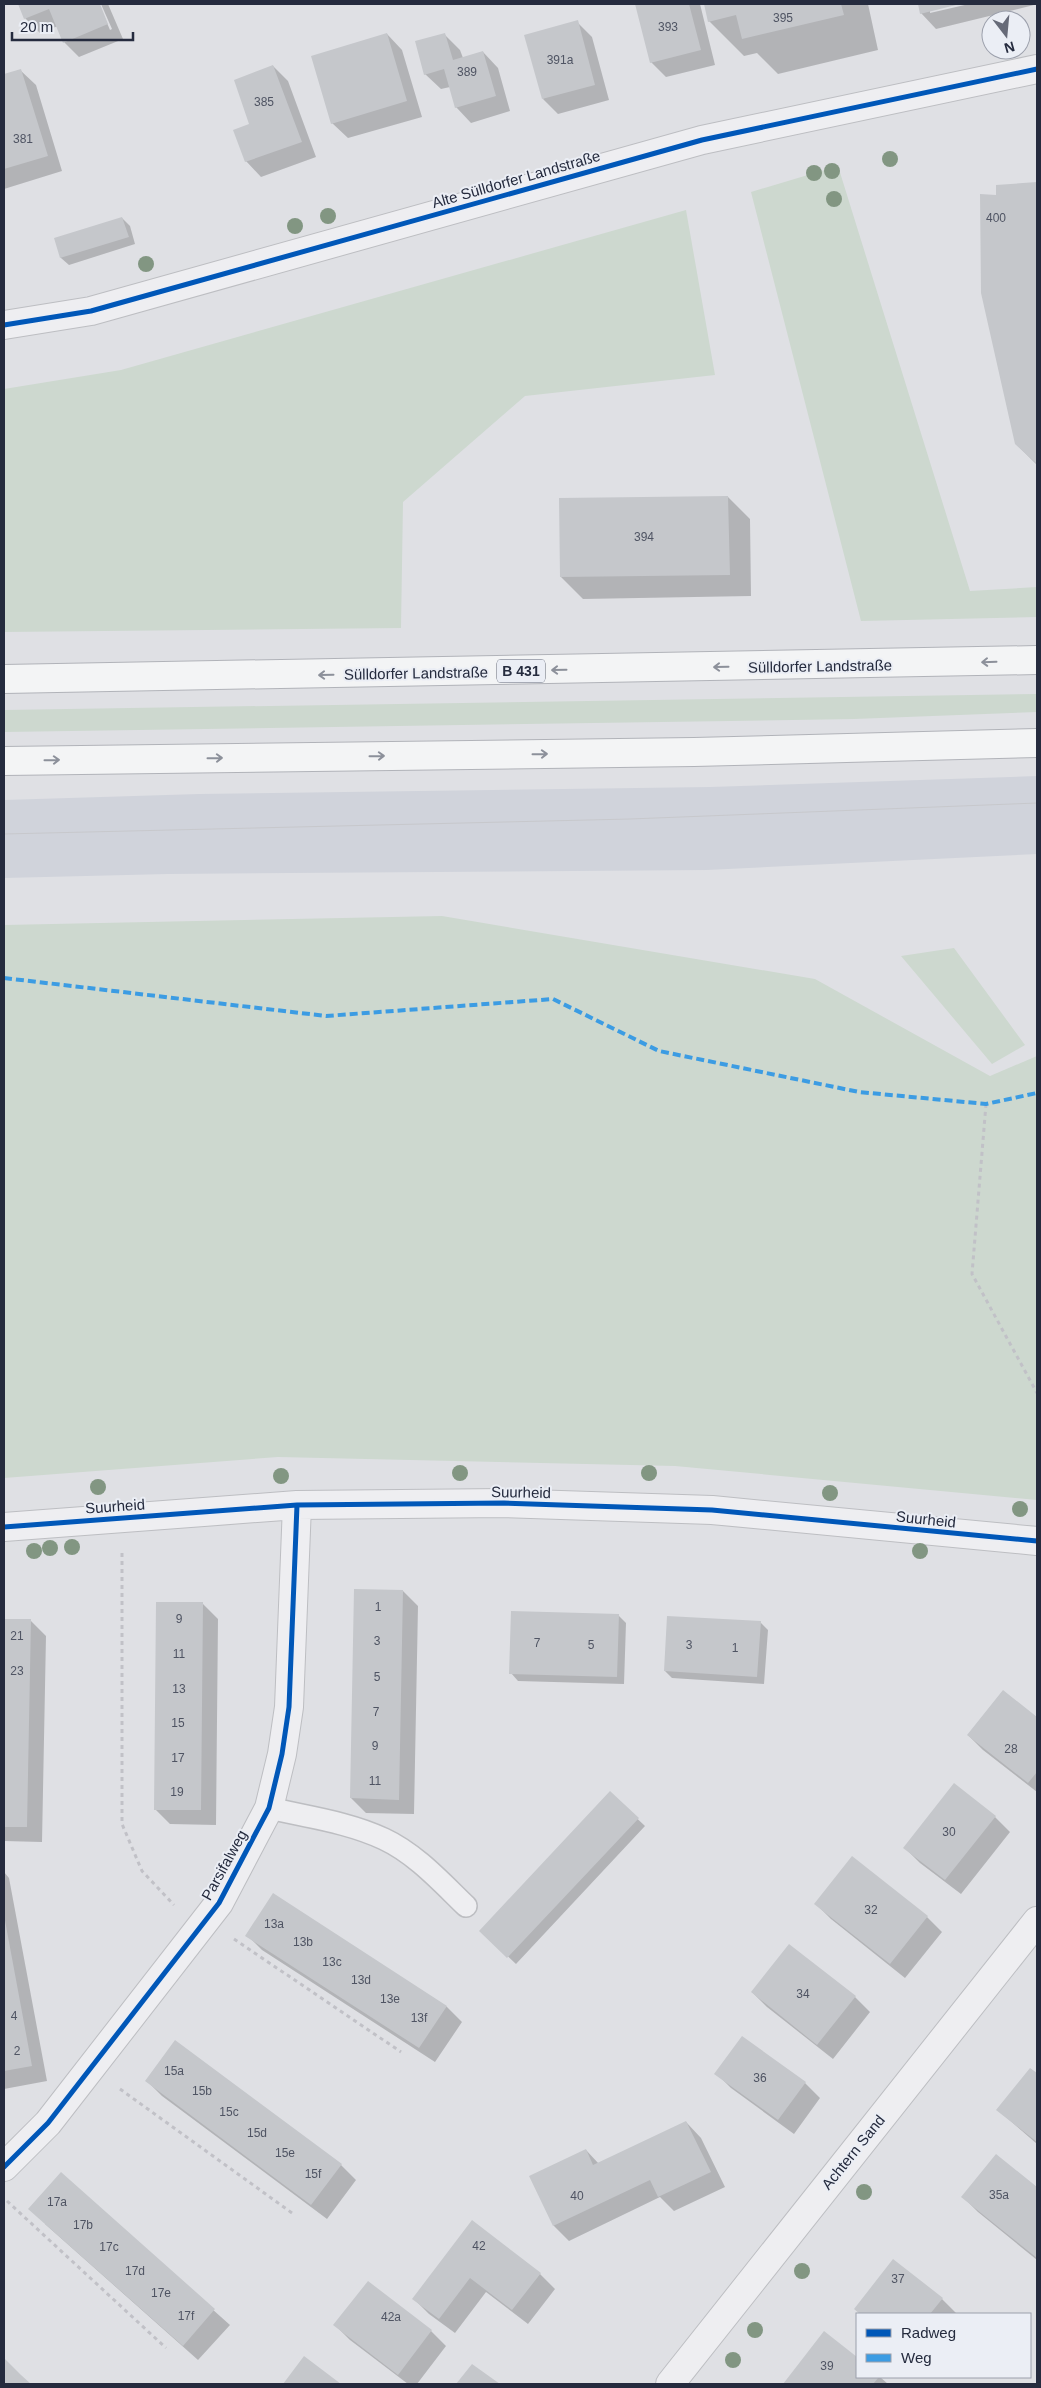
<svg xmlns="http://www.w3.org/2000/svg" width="1041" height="2388" viewBox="0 0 1041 2388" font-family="Helvetica,sans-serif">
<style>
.built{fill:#d0d3db}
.green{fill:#cdd8cf}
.shadow{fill:#0003}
.building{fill:#c5c7cb}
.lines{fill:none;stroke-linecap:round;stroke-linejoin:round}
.lane-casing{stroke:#bdbec2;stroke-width:24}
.street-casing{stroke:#bdbec2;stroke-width:30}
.highway-casing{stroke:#b1b3b9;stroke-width:30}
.path{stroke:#c1c1c7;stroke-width:3;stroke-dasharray:4 4;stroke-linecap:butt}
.lane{stroke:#eeeef1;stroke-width:21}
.street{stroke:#eeeef1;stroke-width:28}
.highway{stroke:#f3f4f5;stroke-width:28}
.tram{stroke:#c7c8cc;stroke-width:1}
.quiet{stroke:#3c9ce3;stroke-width:4;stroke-dasharray:8 4;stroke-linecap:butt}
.cycleway-casing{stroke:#ebeef5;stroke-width:8}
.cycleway{stroke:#0057b8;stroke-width:5}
.tree{fill:#829682}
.oneway{stroke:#8c909a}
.labels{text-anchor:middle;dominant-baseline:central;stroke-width:4;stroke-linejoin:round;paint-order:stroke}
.number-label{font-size:12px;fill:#4f5463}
.shield{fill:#ebeef5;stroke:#606675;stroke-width:1}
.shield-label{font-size:14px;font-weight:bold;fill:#252b3e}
.street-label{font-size:15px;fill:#252b3e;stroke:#ebeef5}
</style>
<rect width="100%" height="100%" fill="#dfe0e4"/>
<path class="built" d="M1037 776V854L707 870 168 874 4 878V800L199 794 710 787Z"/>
<path class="green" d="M838 166 970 591 1037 587V617L861 621 751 192Z
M686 210 715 375 525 396 403 502 401 628 4 632V389L121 370Z
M1037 694V712L854 719 4 732V710Z
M442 916 815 979 990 1076 1037 1056V1500L675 1466 278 1457 4 1478V925Z
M954 948 1025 1045 992 1064 901 956Z"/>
<path class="shadow" d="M19 4H99L110 30 112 29 101 4H108L123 39 79 57 64 42 58 26 40 33 25 18Z
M636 4H700L715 65 666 77 651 62Z
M705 4H868L878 50 778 74 757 53 744 56 709 21Z
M919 4H958L930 10V13L969 4 1034 5 936 29 921 13Z
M577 22 592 37 609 100 558 114 543 99Z
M387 34 402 50 422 117 348 138 332 123Z
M445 35 460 50 463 58 483 52 498 68 510 111 471 123 456 107 450 87 441 89 425 74Z
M273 66 288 81 316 157 261 177 246 161Z
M20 70 36 85 62 171 4 189V75Z
M1037 183V465L1016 444 997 197 998 186Z
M122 218 130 226 135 244 69 265 61 258 55 239Z
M728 497 750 519 751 596 583 599 561 577Z
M403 1591 418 1606 414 1814 366 1813 351 1798Z
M203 1604 218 1619 216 1825 170 1824 155 1809Z
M618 1615 626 1623 624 1684 518 1681 511 1673Z
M4 1620 31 1621 46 1636 42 1842 4 1841Z
M760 1622 768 1630 764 1684 672 1678 665 1671Z
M1003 1691 1037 1718V1792L983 1750 968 1735Z
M610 1793 645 1826 516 1964 481 1931Z
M995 1817 1010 1832 961 1894 920 1863 905 1848Z
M4 1872 9 1878 47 2081 4 2089Z
M274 1895 447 2007 462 2022 435 2062 262 1950 247 1935Z
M816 1904 927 1917 942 1932 905 1978 831 1919Z
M752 1992 855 1997 870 2012 833 2059 767 2007Z
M1031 2069 1037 2075V2144L998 2110Z
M716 2073 805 2083 820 2098 794 2134 731 2088Z
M147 2081 341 2165 356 2180 327 2219 162 2096Z
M686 2122 701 2138 725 2187 674 2211 660 2197 569 2241 554 2226 531 2177 586 2150 599 2164Z
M996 2156 1037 2189V2260L978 2212 963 2197Z
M61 2174 230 2325 198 2360 45 2224Z
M472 2222 540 2274 555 2289 528 2324 486 2292 455 2333 429 2314 414 2299Z
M368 2283 431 2331 446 2346 417 2384H408L350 2340 335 2325Z
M942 2299 957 2314H861L855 2309Z
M824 2333 857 2359V2377H880L888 2384H785Z
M305 2358 339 2384H284Z
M4 2359 29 2384H4Z"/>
<path class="building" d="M18 4H100L108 24 63 43 49 9 24 19Z
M635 4H689L701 50 650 63Z
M704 4H841L844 15 742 39 736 15 708 22Z
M918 4H960L920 14Z
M578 20 595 85 542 99 524 35Z
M387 33 407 101 331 124 311 56Z
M445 33 453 60 483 51 496 96 455 108 444 69 424 75 415 41Z
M273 65 302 142 245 162 233 130 249 124 234 80Z
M21 69 48 156 4 169V74Z
M1037 182V464L1015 444 981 293 980 194 996 195V185Z
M122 217 129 237 60 258 54 238Z
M728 496 730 575 560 577 559 498Z
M354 1589 403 1590 399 1800 350 1798Z
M156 1602H203L201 1810H154Z
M511 1611 619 1614 617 1677 509 1674Z
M667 1616 761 1621 757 1677 664 1671Z
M4 1619H31L27 1827H4Z
M1003 1690 1037 1717V1772L1028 1783 967 1735Z
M954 1783 996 1816 945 1880 903 1848Z
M610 1791 639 1818 507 1958 479 1931Z
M852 1856 928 1916 890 1964 814 1904Z
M273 1893 447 2006 419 2048 245 1936Z
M4 1915 32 2066 4 2071Z
M789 1944 856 1996 817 2045 751 1992Z
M742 2036 806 2082 778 2120 714 2074Z
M175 2040 342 2164 311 2205 145 2081Z
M1030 2068 1037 2073V2142L996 2110Z
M686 2121 711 2172 658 2197 650 2180 553 2226 529 2176 586 2149 593 2165Z
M996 2154 1037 2187V2258L961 2197Z
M61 2172 215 2309 183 2346 28 2209Z
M472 2220 541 2273 512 2310 470 2278 439 2319 412 2299Z
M893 2259 943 2298 930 2314H860L854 2309Z
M368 2281 432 2330 398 2375 333 2325Z
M824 2331 857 2357V2377H879L873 2384H783Z
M304 2356 341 2384H283Z
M4 2358 21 2375 31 2384H4Z
M472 2364 500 2384H456Z"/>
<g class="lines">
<defs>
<path id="lane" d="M269 1808C307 1817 348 1822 384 1839 416 1854 441 1882 466 1906"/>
<path id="street" d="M4 325 91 311 702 140 1037 69
M4 1527 297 1505 504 1503 712 1510 1037 1541
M4 2167 48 2123 219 1903 269 1808 282 1754 289 1707 297 1505
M670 2384 1037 1921"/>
<path id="highway" d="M4 679 1037 660
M4 761 694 752 1037 743"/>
</defs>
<use href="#lane" class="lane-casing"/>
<use href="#street" class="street-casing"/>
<use href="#highway" class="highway-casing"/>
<path class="path" d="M986 1104 972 1274 1037 1393
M122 1553V1824L142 1871 174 1905
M234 1939 401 2052
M120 2089 292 2213
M7 2201 166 2348"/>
<use href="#lane" class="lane"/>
<use href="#street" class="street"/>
<use href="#highway" class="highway"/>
<path class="tram" d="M4 834 630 819 1037 803"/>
<path class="quiet" d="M4 978 326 1016 553 999 659 1051 859 1092 986 1104 1037 1093"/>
<defs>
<path id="cycleway" d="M4 325 91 311 702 140 1037 69
M4 1527 297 1505 504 1503 712 1510 1037 1541
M4 2167 48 2123 219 1903 269 1808 282 1754 289 1707 297 1505"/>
</defs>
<use href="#cycleway" class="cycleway-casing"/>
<use href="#cycleway" class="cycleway"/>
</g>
<g class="tree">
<circle cx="890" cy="159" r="8"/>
<circle cx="832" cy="171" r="8"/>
<circle cx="814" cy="173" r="8"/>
<circle cx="834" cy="199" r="8"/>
<circle cx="328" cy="216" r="8"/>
<circle cx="295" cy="226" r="8"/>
<circle cx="146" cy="264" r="8"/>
<circle cx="460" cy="1473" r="8"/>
<circle cx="649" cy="1473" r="8"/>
<circle cx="281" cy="1476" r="8"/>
<circle cx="98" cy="1487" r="8"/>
<circle cx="830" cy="1493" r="8"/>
<circle cx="1020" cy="1509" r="8"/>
<circle cx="72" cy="1547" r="8"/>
<circle cx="50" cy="1548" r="8"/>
<circle cx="34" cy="1551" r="8"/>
<circle cx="920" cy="1551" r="8"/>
<circle cx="864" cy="2192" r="8"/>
<circle cx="802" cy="2271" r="8"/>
<circle cx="755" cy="2330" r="8"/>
<circle cx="733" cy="2360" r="8"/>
</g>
<defs><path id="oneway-shaft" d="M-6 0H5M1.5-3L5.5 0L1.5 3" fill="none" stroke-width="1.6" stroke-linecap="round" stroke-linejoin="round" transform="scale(1.25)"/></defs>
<g class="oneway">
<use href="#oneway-shaft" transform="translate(989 662) rotate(178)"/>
<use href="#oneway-shaft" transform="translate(721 667) rotate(179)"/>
<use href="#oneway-shaft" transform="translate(559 670) rotate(179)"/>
<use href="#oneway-shaft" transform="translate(326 675) rotate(179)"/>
<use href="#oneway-shaft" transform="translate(540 754) rotate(-1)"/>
<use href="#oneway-shaft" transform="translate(377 756) rotate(-1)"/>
<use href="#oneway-shaft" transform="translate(215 758) rotate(-1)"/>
<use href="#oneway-shaft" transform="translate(52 760) rotate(-1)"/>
</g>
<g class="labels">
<g class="number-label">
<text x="783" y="18">395</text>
<text x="668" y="27">393</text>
<text x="560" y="60">391a</text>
<text x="467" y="72">389</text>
<text x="264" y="102">385</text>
<text x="23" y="139">381</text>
<text x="996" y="218">400</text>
<text x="644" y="537">394</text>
<text x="378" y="1607">1</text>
<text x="179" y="1619">9</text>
<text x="17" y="1636">21</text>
<text x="377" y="1641">3</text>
<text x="537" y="1643">7</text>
<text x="591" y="1645">5</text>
<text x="689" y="1645">3</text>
<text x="735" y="1648">1</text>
<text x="179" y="1654">11</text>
<text x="17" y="1671">23</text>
<text x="377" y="1677">5</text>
<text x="179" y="1689">13</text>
<text x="376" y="1712">7</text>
<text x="178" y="1723">15</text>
<text x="375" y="1746">9</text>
<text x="1011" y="1749">28</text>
<text x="178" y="1758">17</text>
<text x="375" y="1781">11</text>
<text x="177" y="1792">19</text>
<text x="949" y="1832">30</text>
<text x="871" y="1910">32</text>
<text x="274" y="1924">13a</text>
<text x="303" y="1942">13b</text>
<text x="332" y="1962">13c</text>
<text x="361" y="1980">13d</text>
<text x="803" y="1994">34</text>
<text x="390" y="1999">13e</text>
<text x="14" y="2016">4</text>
<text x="419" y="2018">13f</text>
<text x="17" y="2051">2</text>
<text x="174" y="2071">15a</text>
<text x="760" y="2078">36</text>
<text x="202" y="2091">15b</text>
<text x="229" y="2112">15c</text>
<text x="257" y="2133">15d</text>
<text x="285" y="2153">15e</text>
<text x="313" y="2174">15f</text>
<text x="999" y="2195">35a</text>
<text x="577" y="2196">40</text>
<text x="57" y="2202">17a</text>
<text x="83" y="2225">17b</text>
<text x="479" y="2246">42</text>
<text x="109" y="2247">17c</text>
<text x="135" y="2271">17d</text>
<text x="898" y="2279">37</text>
<text x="161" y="2293">17e</text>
<text x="186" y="2316">17f</text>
<text x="391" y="2317">42a</text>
<text x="827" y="2366">39</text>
</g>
<rect class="shield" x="497" y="659.5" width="48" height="23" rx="4"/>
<g class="shield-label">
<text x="521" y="671">B 431</text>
</g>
<g class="street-label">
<text transform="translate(516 179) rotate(-16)">Alte Sülldorfer Landstraße</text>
<text transform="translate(820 666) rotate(-1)">Sülldorfer Landstraße</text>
<text transform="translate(416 673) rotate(-1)">Sülldorfer Landstraße</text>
<text transform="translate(521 1492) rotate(1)">Suurheid</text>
<text transform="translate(115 1506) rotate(-4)">Suurheid</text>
<text transform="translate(926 1519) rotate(6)">Suurheid</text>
<text transform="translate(224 1865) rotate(-61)">Parsifalweg</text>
<text transform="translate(853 2152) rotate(-51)">Achtern Sand</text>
</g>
</g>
<rect width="1041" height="2388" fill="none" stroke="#252b3e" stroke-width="10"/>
<rect x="856" y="2313" width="175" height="65" fill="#ebeef5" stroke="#9ca0ac"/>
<rect x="866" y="2329" width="25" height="8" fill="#0057b8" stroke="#9ca0ac"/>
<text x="901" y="2338" font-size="15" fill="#252b3e">Radweg</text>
<rect x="866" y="2354" width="25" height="8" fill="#3c9ce3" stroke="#9ca0ac"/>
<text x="901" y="2363" font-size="15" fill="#252b3e">Weg</text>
<g transform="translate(1006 35) rotate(164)"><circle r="24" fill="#ebeef5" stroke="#9ca0ac"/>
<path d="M0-4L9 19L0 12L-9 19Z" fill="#666a78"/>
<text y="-8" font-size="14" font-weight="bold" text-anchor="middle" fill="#252b3e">N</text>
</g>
<path d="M12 32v8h121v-8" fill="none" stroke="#252b3e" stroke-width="2.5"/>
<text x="20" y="32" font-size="15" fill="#252b3e" stroke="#ebeef5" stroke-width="4" paint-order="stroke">20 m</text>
</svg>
